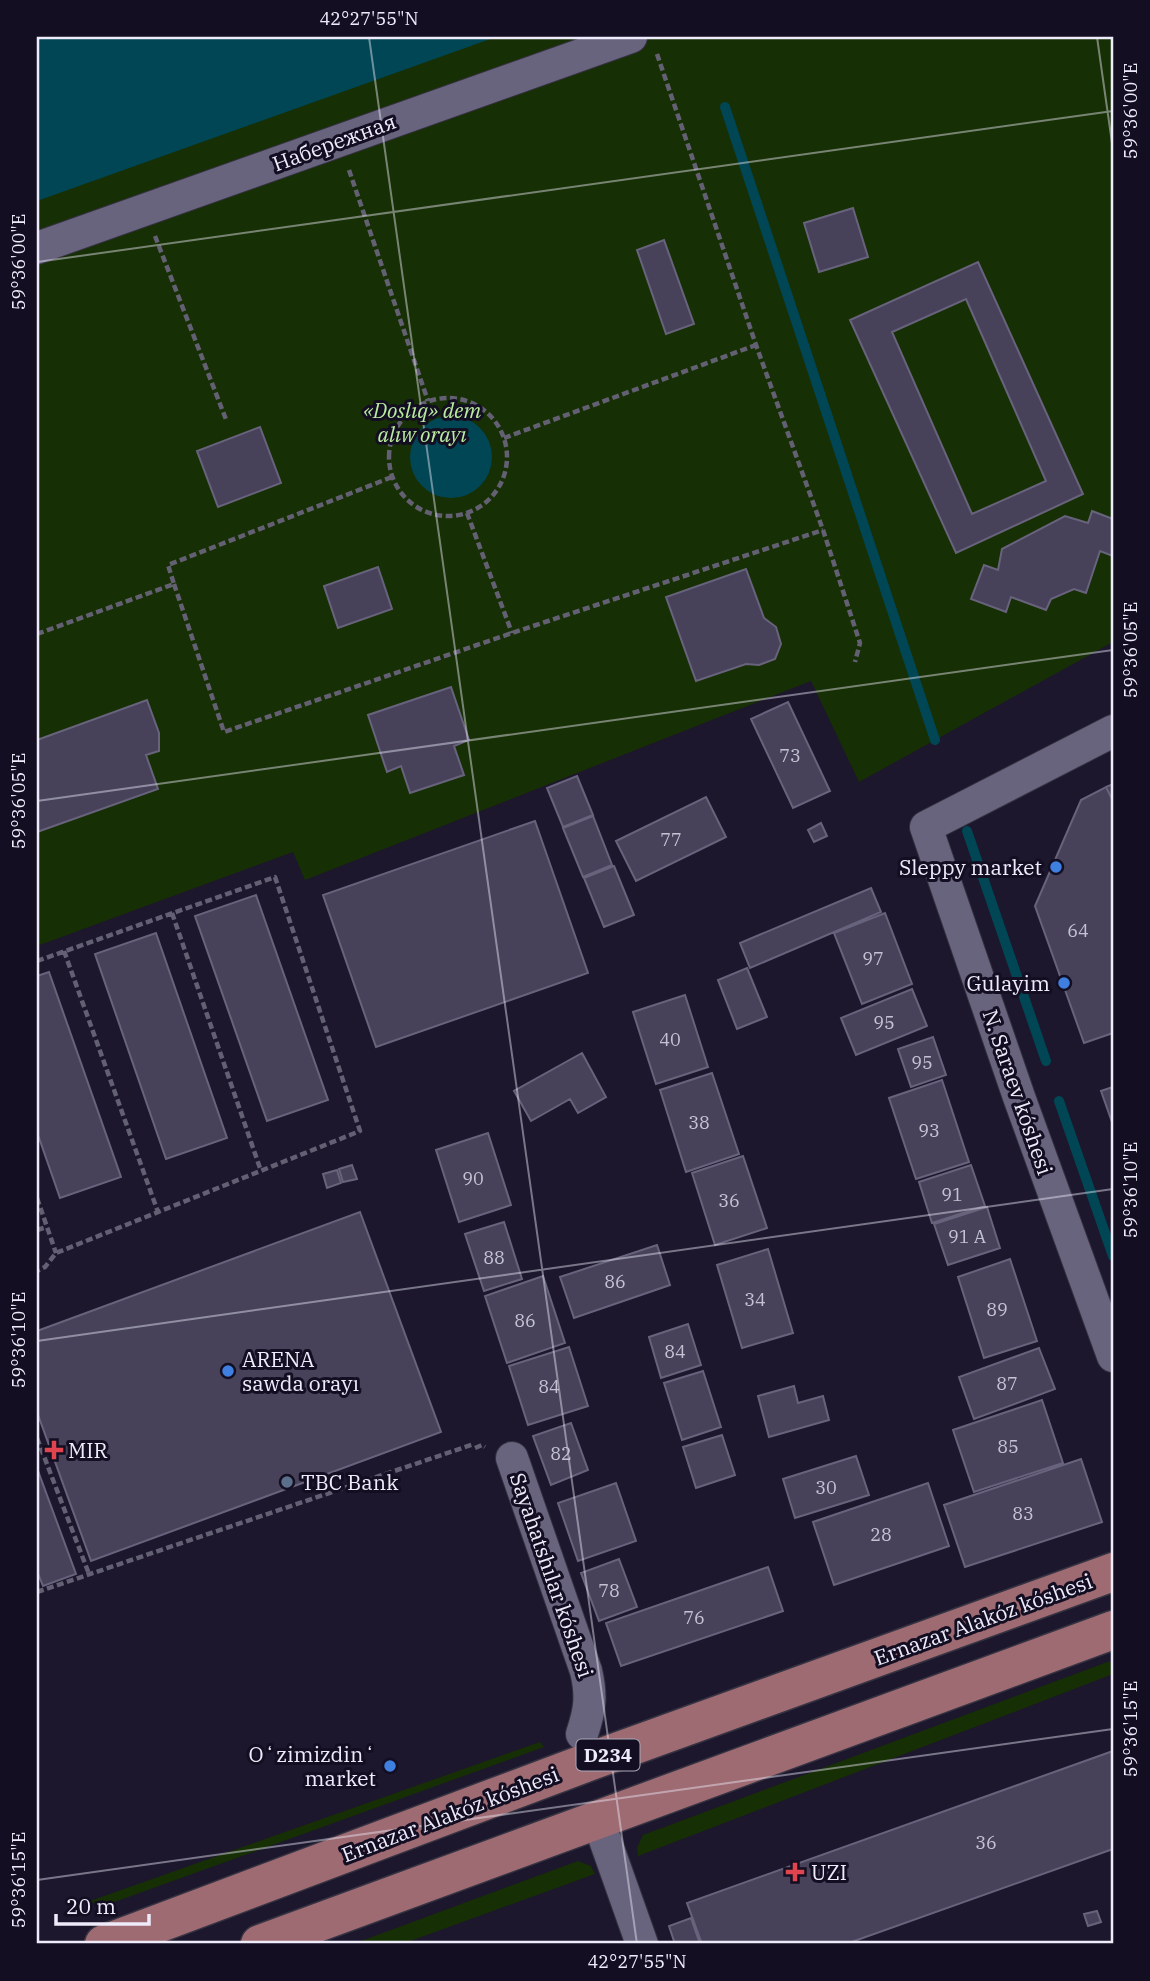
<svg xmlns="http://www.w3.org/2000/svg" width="1150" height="1981" viewBox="0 0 1150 1981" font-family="'IBM Plex Serif',serif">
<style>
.green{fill:#172f04}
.water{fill:#004654}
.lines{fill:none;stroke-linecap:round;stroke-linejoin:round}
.stream{stroke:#004654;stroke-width:10}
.building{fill:#47425a;stroke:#68637c;stroke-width:2;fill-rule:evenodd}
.minor-casing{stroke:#353242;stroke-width:34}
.major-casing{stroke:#353242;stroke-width:41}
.path{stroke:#646073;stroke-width:4.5;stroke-dasharray:7 3.5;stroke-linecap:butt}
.minor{stroke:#69647e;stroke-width:32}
.major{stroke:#9e6b72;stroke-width:38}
.ticks{fill:none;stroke:#eeecfb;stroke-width:2;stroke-opacity:0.45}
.shop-dot{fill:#3f7fe0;stroke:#130e22;stroke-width:2.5}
.health-dot{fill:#e0444e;stroke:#130e22;stroke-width:2.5}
.service-dot{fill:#5c6f8a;stroke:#130e22;stroke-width:2.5}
.labels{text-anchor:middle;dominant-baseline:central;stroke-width:6;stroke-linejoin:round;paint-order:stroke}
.number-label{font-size:18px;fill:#c4c2d3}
.shield{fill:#130e22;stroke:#aca9ba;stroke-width:2}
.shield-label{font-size:19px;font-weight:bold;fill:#eeecfb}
.street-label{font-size:21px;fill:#eeecfb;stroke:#130e22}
.park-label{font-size:21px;font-style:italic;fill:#bbeca0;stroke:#130e22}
.poi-label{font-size:21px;fill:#eeecfb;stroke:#130e22;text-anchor:start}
.neatline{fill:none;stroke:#eeecfb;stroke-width:2.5}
.ticks-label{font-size:18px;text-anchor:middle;fill:#eeecfb}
</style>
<rect width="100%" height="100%" fill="#1c172c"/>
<path class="green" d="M37 37H1113V642L859 782 811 681 305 880 293 852 37 946Z
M1110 1661 1113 1674 638 1856 637 1848 643 1835Z
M540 1742 544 1747 109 1904 99 1906 90 1901Z
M578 1861 591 1866 595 1874 402 1944H353Z"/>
<path class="water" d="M37 37H496L37 201Z
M410 457a41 41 0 1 1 82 0a41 41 0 1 1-82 0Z"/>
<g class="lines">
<path class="stream" d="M725 107 935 740
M967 831 1046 1061
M1059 1101 1113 1256"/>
</g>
<path class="building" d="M853 208 868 257 819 272 804 223Z
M664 240 694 324 666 334 637 250Z
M978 262 1083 494 956 553 850 320ZM966 299 1046 481 972 514 892 332Z
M260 427 281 483 218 507 197 451Z
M1092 511 1113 519V556L1100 551 1086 593 1074 589 1051 599 1046 610 1011 597 1006 612 971 599 984 565 998 570 1002 549 1065 516 1088 523Z
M378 567 392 609 338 628 324 586Z
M746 569 764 618 776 627 781 644 775 659 759 665 746 664 696 681 666 597Z
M451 687 469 740 454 746 464 775 410 793 401 766 387 772 368 715Z
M147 700 159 733V751L146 755 158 789 37 832V740Z
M788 702 830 791 793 808 751 719Z
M577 776 593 815 563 827 547 788Z
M1113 784V801L1106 787Z
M1106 787 1113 801V1033L1084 1043 1035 906 1081 800Z
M706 797 726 837 636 881 616 841Z
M593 816 612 865 583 877 563 828Z
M535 821 588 973 376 1047 323 895Z
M821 823 827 836 814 842 808 830Z
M614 866 634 915 604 927 584 878Z
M871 888 881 912 750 968 740 943Z
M256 895 328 1100 267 1121 195 916Z
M885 913 912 984 862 1004 834 933Z
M156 933 227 1138 166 1159 95 954Z
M747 968 767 1017 737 1029 718 980Z
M49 972 121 1177 60 1198 37 1132V976Z
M912 989 927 1026 856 1055 841 1018Z
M685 995 708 1067 656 1084 633 1012Z
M933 1037 946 1075 911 1087 898 1049Z
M582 1053 606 1097 578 1113 570 1099 531 1121 514 1091Z
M712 1073 739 1154 686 1172 660 1090Z
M942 1080 969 1162 916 1179 889 1098Z
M1113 1087V1125L1101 1091Z
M488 1133 511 1205 459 1222 436 1150Z
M743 1156 767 1228 715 1245 692 1173Z
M352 1165 357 1179 343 1182 339 1169Z
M971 1165 985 1206 932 1223 919 1182Z
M337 1170 341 1183 327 1188 323 1174Z
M987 1207 1000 1248 948 1265 934 1224Z
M360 1212 441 1432 91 1561 37 1412V1331Z
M504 1222 522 1279 484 1291 465 1234Z
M657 1245 670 1285 574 1318 560 1277Z
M768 1249 793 1333 742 1348 717 1265Z
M1010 1259 1037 1341 984 1358 958 1277Z
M543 1276 565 1343 507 1363 485 1296Z
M688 1324 701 1365 661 1378 649 1337Z
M569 1347 588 1406 528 1425 509 1366Z
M1039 1348 1055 1389 974 1419 959 1377Z
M703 1371 721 1427 682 1440 664 1383Z
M794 1386 798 1403 823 1396 829 1420 769 1437 758 1396Z
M1042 1400 1063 1463 974 1492 953 1430Z
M571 1423 588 1470 551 1485 533 1436Z
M722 1435 735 1475 696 1488 683 1447Z
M856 1456 869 1495 795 1518 783 1479Z
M1081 1459 1102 1522 965 1567 944 1505Z
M37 1468 76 1574 43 1586 37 1571Z
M616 1483 636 1541 578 1561 558 1503Z
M928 1483 949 1546 834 1585 813 1522Z
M619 1559 637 1607 599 1621 581 1573Z
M768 1567 783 1611 621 1666 606 1623Z
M1113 1751V1849L846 1944H702L687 1903Z
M1097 1911 1101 1922 1088 1926 1084 1914Z
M691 1918 700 1944H675L669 1926Z"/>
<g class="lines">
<defs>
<path id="minor" d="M37 248 631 37
M1113 731 926 827 1019 1097 1113 1356
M512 1458 586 1671C592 1696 590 1710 582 1734
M598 1820 642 1944"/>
<path id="major" d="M104 1944 591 1761 1113 1572
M260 1944 1113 1630"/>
</defs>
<use href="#minor" class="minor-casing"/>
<use href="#major" class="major-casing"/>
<path class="path" d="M657 54 756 345 823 530 860 643 855 662
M349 170 428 401
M155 236 227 422
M389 457a59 59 0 1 1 118 0a59 59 0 1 1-118 0Z
M504 438 756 345
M467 513 512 633
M174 584 224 732 512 633 823 530
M37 634 174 584 168 565 392 477
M172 913 261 1171
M64 951 158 1212
M37 961 275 877 360 1131 56 1253 45 1267 37 1271
M37 1198 56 1253
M37 1230 47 1227
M37 1438 89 1574
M475 1448 482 1445 485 1447
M37 1592 474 1444"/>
<use href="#minor" class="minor"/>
<use href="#major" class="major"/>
</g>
<path class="ticks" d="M369 37 637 1944M1097 37 1113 150M37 262 1113 111M37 801 1113 650M37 1341 1113 1189M37 1880 1113 1729"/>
<g class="shop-dot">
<circle cx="1056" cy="867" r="7"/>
<circle cx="1064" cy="983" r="7"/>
<circle cx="228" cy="1371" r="7"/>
<circle cx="390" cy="1766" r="7"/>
</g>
<g class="health-dot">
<path d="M50.5 1439.5h7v7h7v7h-7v7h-7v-7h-7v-7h7z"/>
<path d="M791.5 1861.5h7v7h7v7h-7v7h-7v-7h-7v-7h7z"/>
</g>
<circle class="service-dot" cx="287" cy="1482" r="7"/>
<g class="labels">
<g class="number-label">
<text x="790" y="755">73</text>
<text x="671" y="839">77</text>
<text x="1078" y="930">64</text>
<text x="873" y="958">97</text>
<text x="884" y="1022">95</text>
<text x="670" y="1039">40</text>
<text x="922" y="1062">95</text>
<text x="699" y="1122">38</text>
<text x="929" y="1130">93</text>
<text x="473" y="1178">90</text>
<text x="952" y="1194">91</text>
<text x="729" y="1200">36</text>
<text x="967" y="1236">91 А</text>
<text x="494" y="1257">88</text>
<text x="615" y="1281">86</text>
<text x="755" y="1299">34</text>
<text x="997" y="1309">89</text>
<text x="525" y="1320">86</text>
<text x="675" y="1351">84</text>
<text x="1007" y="1383">87</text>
<text x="549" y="1386">84</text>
<text x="1008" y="1446">85</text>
<text x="561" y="1453">82</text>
<text x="826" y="1487">30</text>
<text x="1023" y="1513">83</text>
<text x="881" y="1534">28</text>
<text x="609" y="1590">78</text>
<text x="694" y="1617">76</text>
<text x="986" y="1842">36</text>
</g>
<rect class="shield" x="576.5" y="1739.5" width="63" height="31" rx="5"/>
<g class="shield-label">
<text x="608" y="1755">D234</text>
</g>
<g class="street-label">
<text transform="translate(334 142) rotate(-20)">Набережная</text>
<text transform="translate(1018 1092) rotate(71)">N. Saraev kóshesi</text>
<text transform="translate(552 1575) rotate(71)">Sayahatshılar kóshesi</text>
<text transform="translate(983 1619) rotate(-20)">Ernazar Alakóz kóshesi</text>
<text transform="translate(450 1814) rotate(-21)">Ernazar Alakóz kóshesi</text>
</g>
<g class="park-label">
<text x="422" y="410">«Doslıq» dem<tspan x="422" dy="24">alıw orayı</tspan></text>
</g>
<g class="poi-label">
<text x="1042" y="867" text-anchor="end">Sleppy market</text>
<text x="1050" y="983" text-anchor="end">Gulayim</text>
<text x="242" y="1359">ARENA<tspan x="242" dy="24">sawda orayı</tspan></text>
<text x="68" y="1450">MIR</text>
<text x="301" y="1482">TBC Bank</text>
<text x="376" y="1754" text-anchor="end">Oʻzimizdinʻ<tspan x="376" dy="24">market</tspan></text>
<text x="811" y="1872">UZI</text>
</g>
</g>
<rect width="1150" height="1981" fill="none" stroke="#130e22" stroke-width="77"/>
<path d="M56 1914v10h93v-10" fill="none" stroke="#eeecfb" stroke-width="3.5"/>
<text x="66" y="1914" font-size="21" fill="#eeecfb" stroke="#130e22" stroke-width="5" paint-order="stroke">20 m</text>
<rect x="38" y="38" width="1074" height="1904" class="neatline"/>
<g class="ticks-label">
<text x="369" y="25">42°27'55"N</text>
<text transform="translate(1131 111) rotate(-90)" y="6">59°36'00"E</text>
<text transform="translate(19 262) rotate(-90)" y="6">59°36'00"E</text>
<text transform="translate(1131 650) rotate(-90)" y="6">59°36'05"E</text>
<text transform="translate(19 801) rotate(-90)" y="6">59°36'05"E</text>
<text transform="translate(1131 1190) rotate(-90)" y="6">59°36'10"E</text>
<text transform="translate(19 1340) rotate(-90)" y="6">59°36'10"E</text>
<text transform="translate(1131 1729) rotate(-90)" y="6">59°36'15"E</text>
<text transform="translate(19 1880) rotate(-90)" y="6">59°36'15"E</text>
<text x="637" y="1968">42°27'55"N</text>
</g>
</svg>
